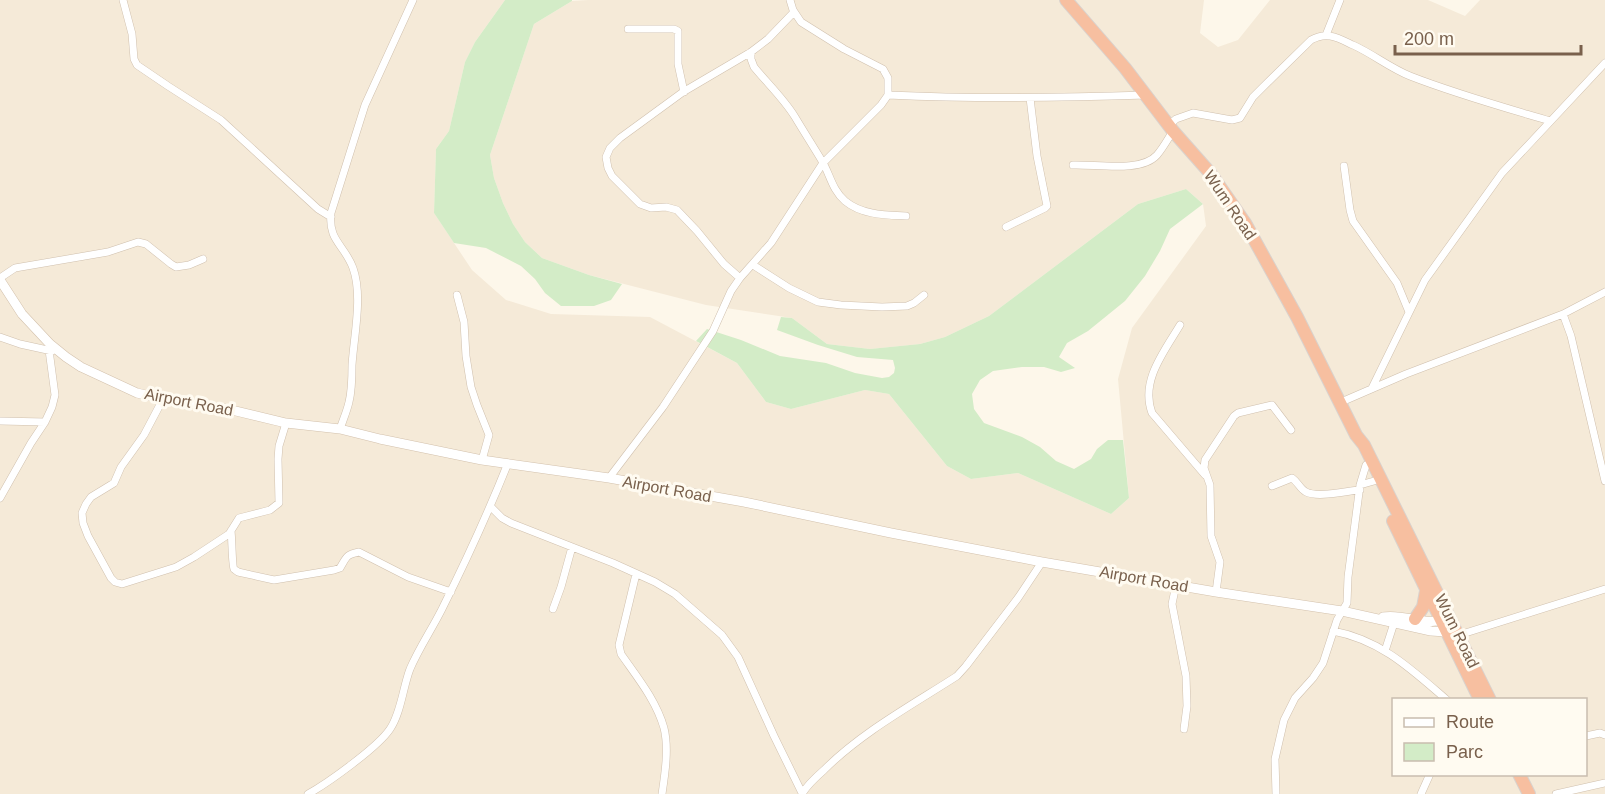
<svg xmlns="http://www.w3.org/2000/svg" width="1605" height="794" viewBox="0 0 1605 794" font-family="Helvetica,sans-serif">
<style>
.residential{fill:#f5ead8;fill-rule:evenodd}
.green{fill:#d3ecc7}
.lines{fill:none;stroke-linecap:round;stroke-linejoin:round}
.street-casing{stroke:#d0c0ae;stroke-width:8}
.secondary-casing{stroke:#d3c1ac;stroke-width:10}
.highway-casing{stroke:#d9d2cd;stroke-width:14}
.street{stroke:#fff;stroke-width:7}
.secondary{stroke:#fff;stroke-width:9}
.highway{stroke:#f7bfa0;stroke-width:12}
.labels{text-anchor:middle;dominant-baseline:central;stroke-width:6;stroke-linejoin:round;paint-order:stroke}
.street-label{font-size:16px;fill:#79604c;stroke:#fffbf1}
</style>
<rect width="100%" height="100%" fill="#fdf7ea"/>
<path class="residential" d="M0 0H505L475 42 465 62 449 131 436 149 434 213 472 270 506 300 551 314 650 317 737 363 766 402 791 409 865 390 889 394 947 466 971 479 1018 473 1111 514 1129 498 1118 379 1132 328 1206 226 1203 204 1186 189 1138 204 989 316 945 337 920 344 870 349 827 344 792 318 706 305 589 275 542 258 525 242 513 224 503 203 494 178 490 155 534 24 572 1 588 0H1204L1200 33 1218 47 1238 40 1270 0H1428L1465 16 1480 0H1605V794H0ZM1394 700H1586V774H1394Z"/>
<path class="green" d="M505 0H572V1L534 24 490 155 494 178 503 203 513 224 525 242 542 258 589 275 622 284 611 300 594 306H561L545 293 535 279 521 266 486 248 454 243 434 213 436 149 449 131 465 62 475 42Z
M1186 189 1203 204 1170 229 1160 251 1145 276 1125 301 1088 331 1067 343 1059 357 1075 368 1061 372 1044 367H1022L993 371 980 380 972 394 974 409 984 423 1022 437 1040 447 1056 461 1074 469 1091 459 1097 449 1108 440H1123L1129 498 1111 514 1018 473 971 479 947 466 889 394 865 390 791 409 766 402 737 363 696 341 707 329 741 340 780 356 826 363 855 373 882 378 889 377 894 373 895 368 893 360 857 357 818 345 777 330 781 317 792 318 827 344 870 349 920 344 945 337 989 316 1138 204Z"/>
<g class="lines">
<defs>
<path id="street" d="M123 0 132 34 134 59 137 65 168 86 221 120 318 209 331 217
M628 29H674L678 31V64L684 92
M1326 35 1340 0
M751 52V59L754 67C768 84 784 99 795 117 804 132 813 146 822 161 830 174 832 190 845 201 862 215 885 215 906 216
M888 95C974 99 1060 98 1146 95
M1169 125 1176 119 1193 113 1232 120 1240 118 1253 97 1262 88 1311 40C1327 31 1338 38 1353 45 1373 54 1390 68 1410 76 1456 94 1503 107 1550 121
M1073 165C1096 164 1141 173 1157 155 1163 148 1168 139 1173 131
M1344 166 1350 210 1353 221 1397 283 1409 312
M1006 227 1045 208 1047 206 1037 156 1030 98
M753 265 789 288 818 302 841 305 882 307 907 306 914 303 924 295
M0 278 15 268 108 252 138 242 146 244 171 264 176 267 189 265 203 259
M740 278 724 264 697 231 677 210 666 207 651 208 640 204 612 176 608 168 606 157 610 148 620 138 683 92 751 52 768 39 794 12
M457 295 464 322 466 356 471 387 477 405 489 435 482 460
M1563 314 1571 336 1605 481
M1180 325C1164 352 1140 381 1152 413L1205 475
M0 337 20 344 52 351
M1372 388 1425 280 1502 173 1605 63
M163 399 144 435 121 467 114 483 91 497 86 504 82 513 83 523 88 536 111 578 115 582 122 584 176 567 194 557 229 534 239 518 270 510 279 503 278 459 279 446 286 423
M1339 403 1406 374 1563 314 1605 292
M0 421 45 422
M340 429C343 420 347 411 349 402 352 390 352 377 352 365 354 335 363 296 353 268 344 244 328 241 331 213L365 105 413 0
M609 478 663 407 713 331 731 291 740 278 771 243 823 163 881 105 888 95V78L883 69 844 49 801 22 793 10 790 0
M1360 485 1374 481
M1272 486 1292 478C1298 482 1300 489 1306 492 1318 498 1346 491 1360 490
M0 498 31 443 45 422 52 407 55 395 49 350
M491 507 502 518 511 523 613 563 655 582 675 594 722 635 738 657 774 736 802 793
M231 531C232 537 232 566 234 569 235 570 237 571 238 572L274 580 334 570 340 568C347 557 345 555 359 552L408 577 451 592
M636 574 619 645 621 654C637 677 656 700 664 728 669 748 665 774 662 794
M1176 585 1172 604 1186 676 1187 706 1184 729
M1216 592 1220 562 1211 536 1210 485 1204 468 1205 460 1234 416 1238 413 1272 405 1291 430
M553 609 561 587 572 547
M1333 631C1381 640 1411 669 1447 700
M1459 635 1605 589
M1385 651 1394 623
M1586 736 1600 733 1605 735
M308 794C328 783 378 747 390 729 401 713 403 687 410 669 419 648 432 629 442 609 466 561 488 513 508 463
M802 794C807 785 816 777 824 770 862 732 912 705 957 676L966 666 1018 598 1042 562
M1276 794 1275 759 1284 720 1295 698 1313 678 1323 663 1337 620 1347 603 1348 577 1360 485 1366 465
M1421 794 1430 774
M1556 794 1605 783"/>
<path id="secondary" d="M0 280 22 314 50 344 66 357 81 367 137 393 163 399 232 410 286 423 340 429 380 439 482 460 609 478 744 502 891 533 1042 562 1216 592 1342 611 1431 631 1446 632 1451 630
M1383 617C1404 613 1426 627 1446 619"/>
<path id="highway" d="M1066 0 1125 68 1173 131 1211 174 1245 223 1297 317 1356 435 1364 445 1490 700
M1393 521 1480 700
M1415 619 1423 607 1426 591
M1519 774 1529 794"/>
</defs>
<use href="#street" class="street-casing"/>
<use href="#secondary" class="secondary-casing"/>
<use href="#highway" class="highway-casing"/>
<use href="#street" class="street"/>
<use href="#secondary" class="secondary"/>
<use href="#highway" class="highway"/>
</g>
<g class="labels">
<g class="street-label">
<text transform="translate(1230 205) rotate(56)">Wum Road</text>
<text transform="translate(189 402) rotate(11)">Airport Road</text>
<text transform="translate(667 489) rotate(10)">Airport Road</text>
<text transform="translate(1144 579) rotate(10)">Airport Road</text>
<text transform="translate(1457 631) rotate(64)">Wum Road</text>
</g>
</g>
<rect x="1392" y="698" width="195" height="78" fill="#fffbf1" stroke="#c9bdaf" stroke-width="1.5"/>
<rect x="1404" y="718" width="30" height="9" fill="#ffffff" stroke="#c9bdaf" stroke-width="1.5"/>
<text x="1446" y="728" font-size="18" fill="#79604c">Route</text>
<rect x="1404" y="743" width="30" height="18" fill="#d3ecc7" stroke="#c9bdaf" stroke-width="1.5"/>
<text x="1446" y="758" font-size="18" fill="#79604c">Parc</text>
<path d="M1395 45v9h186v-9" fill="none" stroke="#79604c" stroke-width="3"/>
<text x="1404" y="45" font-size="18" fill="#79604c" stroke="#fffbf1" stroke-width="4.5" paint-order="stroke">200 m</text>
</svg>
